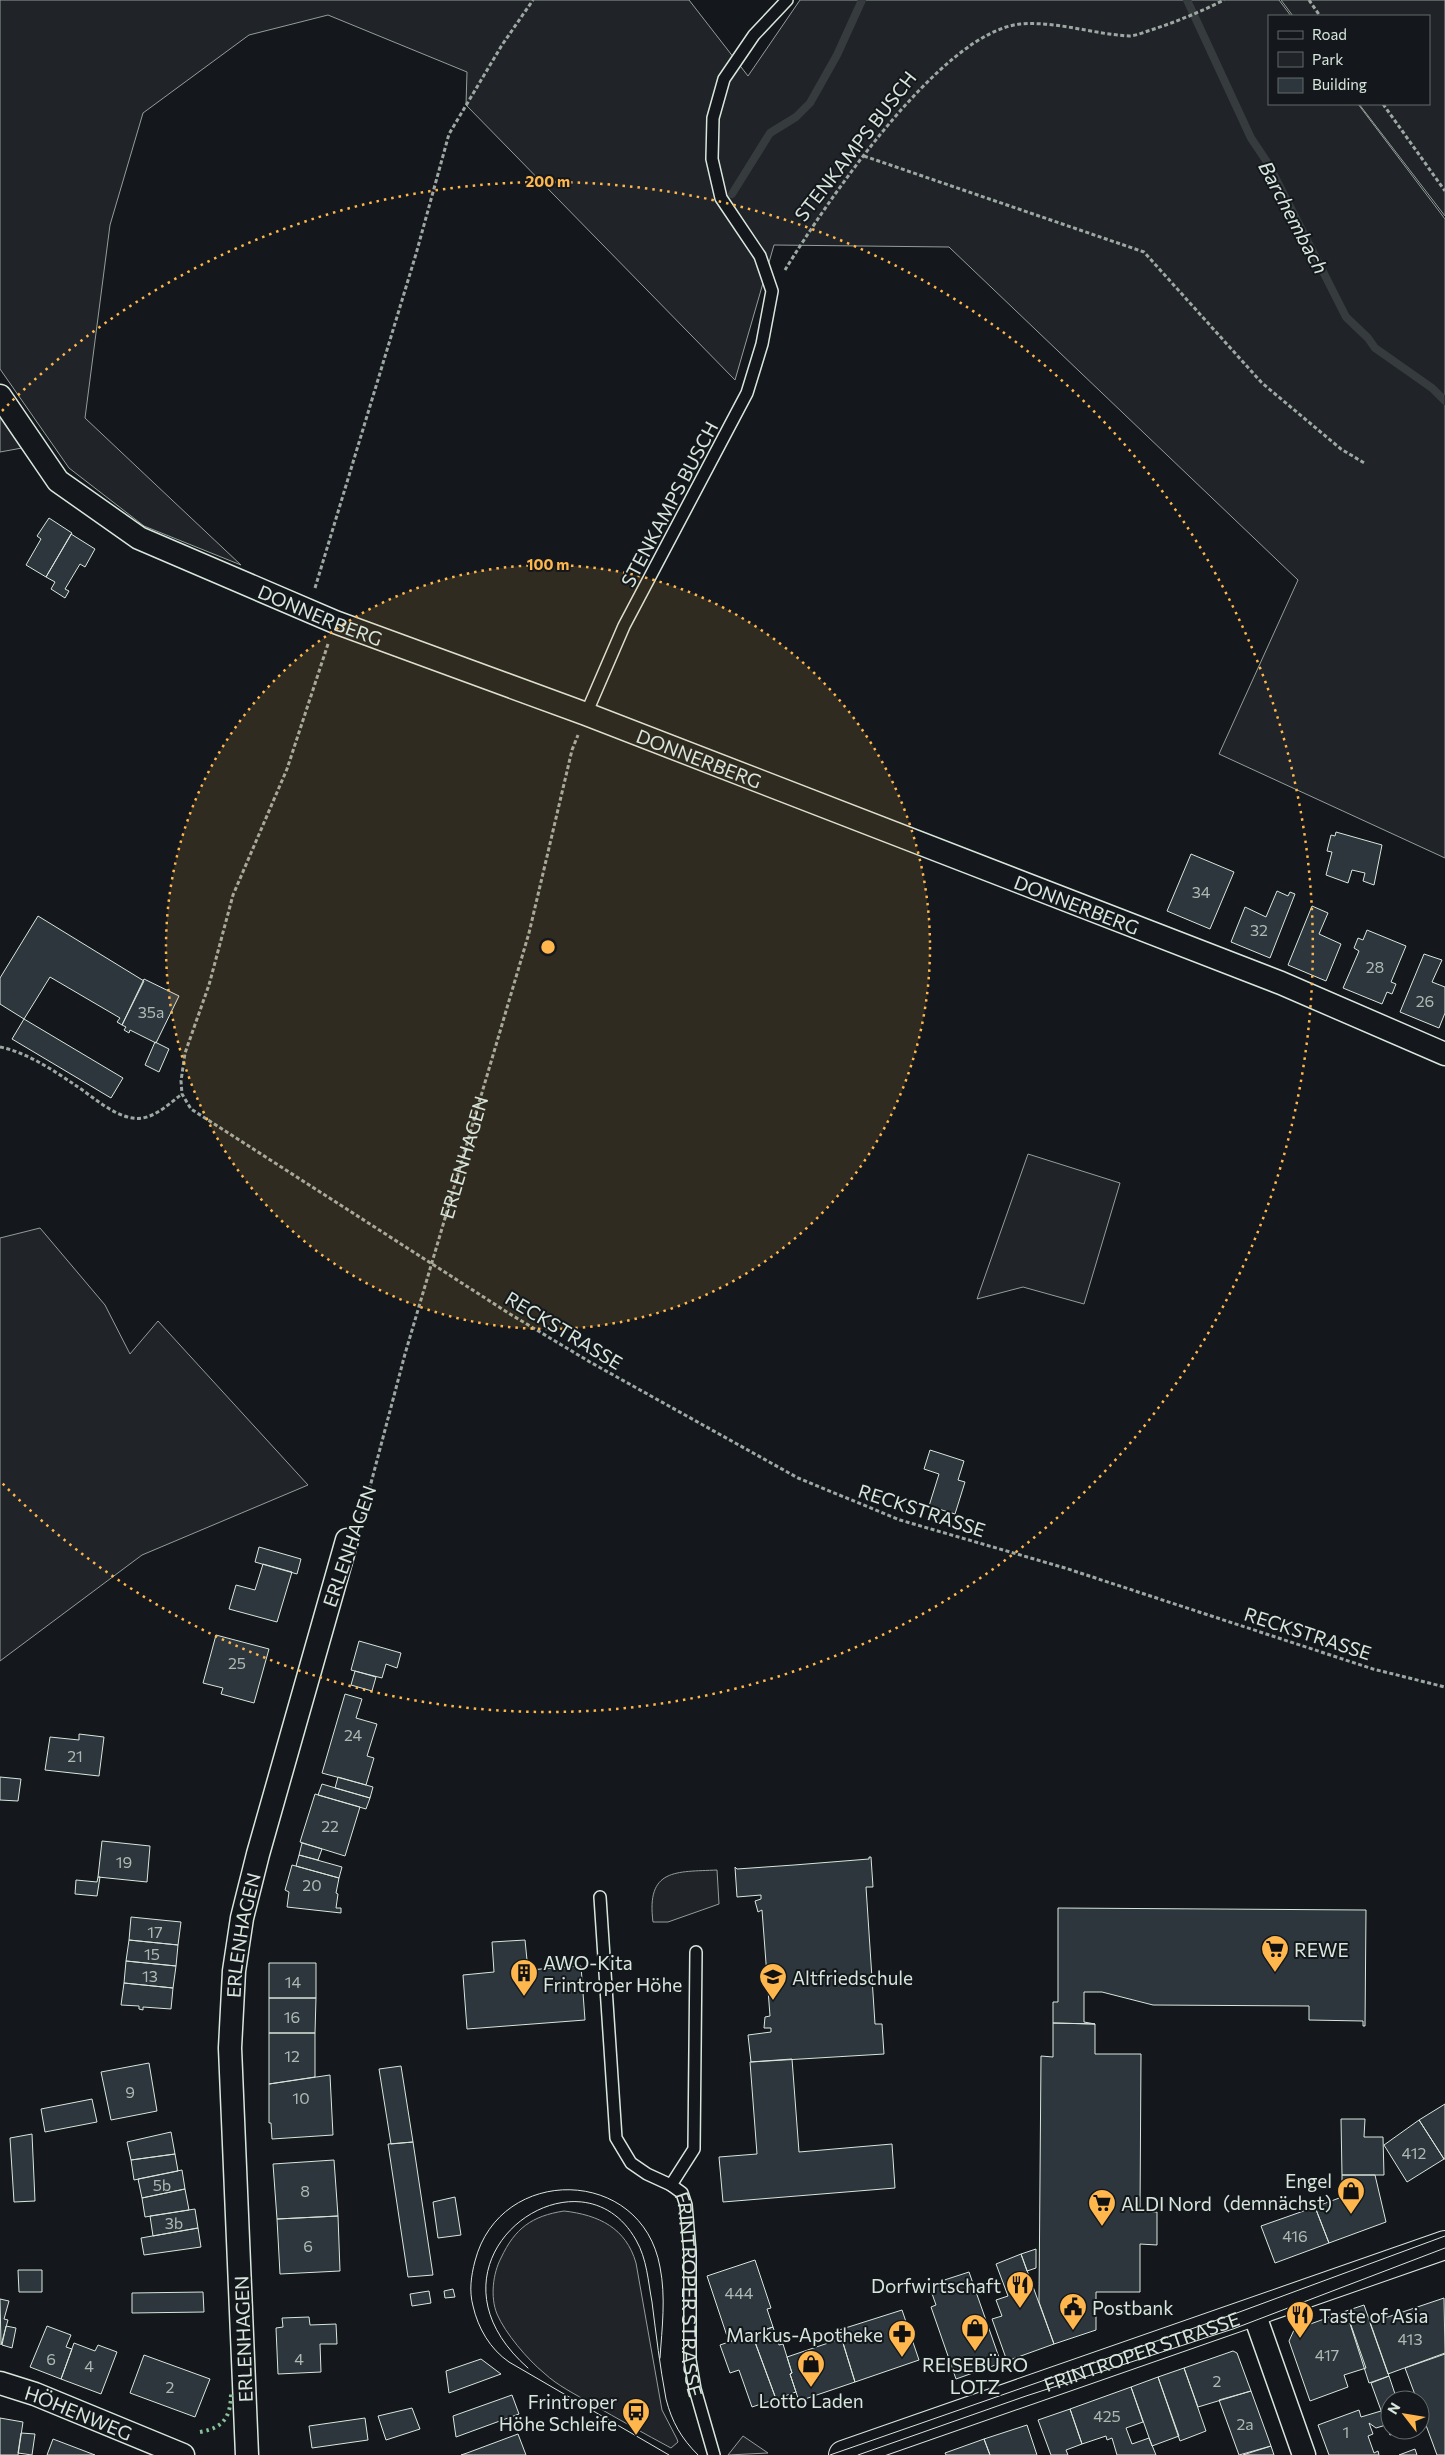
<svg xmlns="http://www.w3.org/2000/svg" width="1445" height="2455" viewBox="0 0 1445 2455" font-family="Commissioner,sans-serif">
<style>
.green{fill:#202428;stroke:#939e99}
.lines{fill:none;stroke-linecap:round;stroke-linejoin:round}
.stream{stroke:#363b3e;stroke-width:8}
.building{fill:#2c363c;stroke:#d8e6dc}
.service-casing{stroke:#d8e6dc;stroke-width:14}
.minor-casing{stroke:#d8e6dc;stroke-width:25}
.primary-casing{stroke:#d8e6dc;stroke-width:30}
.path{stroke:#9da8a2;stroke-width:3;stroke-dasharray:4 2.5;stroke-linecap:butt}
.service{stroke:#14181c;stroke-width:11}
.minor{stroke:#14181c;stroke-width:22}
.primary{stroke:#14181c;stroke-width:28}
.tram{stroke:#d8e6dc;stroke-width:1}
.hedge{stroke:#8ac095;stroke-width:4;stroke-dasharray:2.5 4;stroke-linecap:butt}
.ring{fill:none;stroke:#ffb74d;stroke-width:2.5;stroke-dasharray:2.5 5}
.labels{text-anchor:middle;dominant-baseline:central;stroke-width:4;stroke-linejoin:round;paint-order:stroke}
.number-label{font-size:16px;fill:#adbab4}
.street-label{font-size:19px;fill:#d8e6dc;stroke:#14181c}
.poi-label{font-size:19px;fill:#d8e6dc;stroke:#14181c;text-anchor:start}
.water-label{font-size:20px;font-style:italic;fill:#d8e6dc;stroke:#14181c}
.centre{fill:#ffb74d;stroke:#14181c;stroke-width:2.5}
.ring-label{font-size:15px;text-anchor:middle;font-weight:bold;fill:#ffb74d;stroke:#14181c;stroke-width:4;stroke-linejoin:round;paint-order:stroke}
</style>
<rect width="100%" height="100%" fill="#14181c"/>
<path class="green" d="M0 0H689L748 76 800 0H1279L1291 16H1269V104H1358L1445 219V858L1219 754 1298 580 949 247 774 245 735 380 466 105 467 72 328 15 249 35 143 113 110 225 85 418 241 565 144 526 69 468 0 369Z
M1281 0H1445V216L1359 104H1429V16H1293Z
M0 400 33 446 0 452Z
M1028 1154 1120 1183 1084 1304 1023 1287 977 1299Z
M40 1228 105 1305 130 1354 158 1321 308 1485 142 1555 0 1661V1238Z
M717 1870 719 1904 668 1922H653C646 1868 676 1872 717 1870Z
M564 2211C599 2215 626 2228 636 2263L662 2410 677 2439 678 2442 671 2448C645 2434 618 2419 592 2404 575 2394 558 2386 544 2373 528 2360 505 2333 497 2314 490 2297 493 2273 501 2258 515 2228 532 2216 564 2211Z
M743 2436 768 2453 728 2455Z"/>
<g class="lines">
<path class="stream" d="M1187 0 1251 138 1269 165 1346 317 1368 338 1375 348 1432 388 1445 401
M732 194 770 133 796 117 810 103 837 55 862 0"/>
</g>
<path class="building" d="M49 518 72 533 46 577 26 565 41 539 37 536Z
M71 534 95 549 85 567 80 564 65 589 69 591 65 598 51 589 55 582 46 577Z
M1336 832 1382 845 1374 885 1363 881 1365 873 1352 870 1348 883 1326 875 1332 852 1327 851 1331 835 1335 836Z
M1191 854 1234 872 1210 929 1167 911Z
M1277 891 1288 896 1290 892 1295 894 1270 958 1231 942 1245 907 1266 917Z
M1312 906 1328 913 1319 934 1341 944 1326 981 1288 965Z
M38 916 144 981 122 1025 117 1022 120 1018 50 977 24 1019 0 1004V978Z
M1367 930 1406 946 1391 982 1396 984 1392 994 1387 992 1382 1004 1343 988 1359 951 1354 948 1358 938 1363 940Z
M1424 954 1442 960 1432 982 1445 987V1013L1439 1028 1400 1012Z
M144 979 179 996 156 1043 130 1030 129 1033 124 1030 126 1027 122 1025Z
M24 1019 123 1078 111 1098 12 1039Z
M155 1042 169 1049 159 1072 145 1065Z
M930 1450 964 1461 958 1480 965 1482 955 1514 929 1506 939 1474 924 1469Z
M259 1547 301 1559 297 1574 255 1562Z
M263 1564 292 1572 277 1622 229 1609 236 1585 255 1590Z
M216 1635 269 1649 254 1703 221 1694 223 1688 203 1683Z
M359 1641 401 1653 397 1668 386 1664 382 1678 351 1670Z
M355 1671 376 1677 372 1691 351 1685Z
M345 1694 362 1699 356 1718 377 1724 367 1756 374 1758 366 1785 322 1773Z
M79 1734 104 1737 99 1776 45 1770 50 1737 79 1740Z
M0 1777 21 1779 18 1801 0 1800Z
M338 1777 373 1787 370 1798 335 1788Z
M322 1784 370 1798 366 1809 318 1795Z
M315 1794 360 1807 345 1856 300 1842Z
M102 1841 150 1846 147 1882 98 1877Z
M302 1843 322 1849 318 1860 299 1855Z
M299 1855 342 1867 339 1878 296 1866Z
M869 1857H871L873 1887H866L875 2024H882L884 2054 751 2062 748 2035 771 2032V2028H764L765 2017 770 2016 762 1910 758 1912 755 1901 761 1899V1895L737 1897 735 1867 737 1869 794 1865 869 1859Z
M292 1865 339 1878 336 1893 338 1894 336 1908H341V1913L287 1907 289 1892 285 1890Z
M98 1877H100L97 1896 75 1894 76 1880 97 1882Z
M1058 1908 1366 1910 1365 2026H1363V2021L1309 2020V2006L1153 2005 1102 1992H1084V2022L1095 2024 1053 2023V2002H1058Z
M131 1917 181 1922 178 1945 129 1940Z
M129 1940 178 1945 176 1966 126 1961Z
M525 1940 528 1970 581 1966 585 2020 467 2029 463 1975 494 1972 492 1942Z
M126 1961 176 1966 173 1988 124 1983Z
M269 1963H316V1998H269Z
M124 1983 173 1988 171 2009 143 2007V2010L139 2009V2006L121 2005Z
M269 1998H316L315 2033H269Z
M1053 2023 1095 2024V2054H1141L1140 2212H1157V2245L1140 2244V2292H1096V2330L1054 2344 1039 2302 1041 2056 1053 2057Z
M269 2033H315V2077L269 2084Z
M792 2059 799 2152 892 2144 895 2188 723 2202 719 2157 757 2154 750 2062Z
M149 2063 157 2111 111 2120 101 2072Z
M401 2066 413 2142 391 2144 379 2069Z
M330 2075 333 2135 272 2139 271 2123H269V2084Z
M92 2099 97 2122 45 2132 41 2109Z
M1445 2104V2159H1444L1419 2120Z
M1341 2119H1365L1364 2137H1383L1384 2175H1342Z
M1419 2120 1444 2159 1407 2182 1384 2145Z
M171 2132 175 2154 131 2160 127 2142Z
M32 2134 35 2201 14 2202 10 2138Z
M413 2142 433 2275 408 2277 388 2144Z
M175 2154 178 2171 134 2180 131 2160Z
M334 2160 338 2216 277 2219 273 2164Z
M182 2170 185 2189 142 2198 138 2179Z
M1342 2175H1375L1386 2222 1329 2243 1315 2207 1342 2197Z
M185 2189 189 2210 145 2217 142 2198Z
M455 2197 461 2235 438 2238 433 2202Z
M1315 2207 1329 2243 1275 2263 1261 2226Z
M195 2209 198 2228 153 2236 150 2216Z
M338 2216 340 2271 280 2274 277 2219Z
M198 2228 201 2247 144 2255 141 2238Z
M1036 2249V2268L1027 2271 1021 2254Z
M1021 2254 1054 2344 1007 2361 992 2319 1002 2316 996 2300 1008 2296 996 2264Z
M755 2260 771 2308 767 2309 773 2327 729 2342 707 2276Z
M18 2270H42V2292H19Z
M969 2272 1001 2363 956 2379 931 2307 936 2305 929 2285Z
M453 2289 455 2297 445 2298 444 2291Z
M429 2291 431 2303 412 2306 410 2294Z
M203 2292 204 2312 132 2313V2293Z
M1444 2298 1445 2353 1388 2374 1370 2323Z
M0 2299 9 2301 4 2319 8 2320 1 2345Z
M1364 2305 1389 2376 1369 2383 1346 2311Z
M902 2310 919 2360 855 2382 839 2330Z
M1346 2311 1366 2368 1344 2375 1348 2387 1310 2401 1289 2341 1294 2330Z
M309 2317 310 2325 336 2324 337 2344H320L321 2372 278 2374 276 2328 283 2327 282 2318Z
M6 2326 16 2328 12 2348 2 2345Z
M47 2326 71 2335 66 2347 72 2349 61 2379 30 2367Z
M773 2327 779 2345 783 2344 792 2373 790 2374 796 2392 776 2399 752 2334Z
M839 2330 855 2382 799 2401 790 2374 792 2373 787 2357 837 2340 834 2332Z
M752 2334 776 2399 752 2407 739 2370 730 2373 720 2345Z
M74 2343 95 2351 98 2345 117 2352 101 2394 61 2379Z
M1233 2351 1237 2353 1251 2391 1198 2407 1184 2368Z
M1445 2354V2455H1437L1420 2409V2400H1417L1405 2368Z
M144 2355 210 2379 195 2417 130 2393Z
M481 2359 501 2374 449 2393 446 2371Z
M1184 2368 1206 2431 1180 2441 1158 2377Z
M1389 2376 1397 2400H1390V2430H1407L1390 2435 1371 2383Z
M1158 2377 1179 2436 1152 2446 1131 2387Z
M1131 2387 1143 2422 1126 2428 1132 2444 1149 2438 1156 2455H1117L1112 2438 1107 2440 1106 2436 1082 2444 1070 2409Z
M1251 2391 1271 2446 1239 2455 1219 2400Z
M512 2395 519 2414 456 2437 453 2416Z
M412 2408 420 2429 386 2440 378 2416Z
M1070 2409 1082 2444 1066 2450 1068 2455H1051L1038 2420Z
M1359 2410 1361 2417 1381 2411 1386 2425 1376 2428 1369 2423 1373 2434 1368 2436 1374 2453 1378 2451 1379 2455H1329L1318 2425Z
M0 2418 23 2422 18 2455H0Z
M365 2418 368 2440 312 2448 309 2426Z
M1027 2425 1037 2455H990L984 2439Z
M21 2433 35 2434 32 2455 18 2453Z
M518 2434 526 2455H461L467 2453Z
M53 2439 95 2455H47Z
M984 2439 990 2455H946L945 2453Z
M1271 2446 1274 2455H1243Z
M1415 2449 1417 2455H1399Z"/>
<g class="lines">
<defs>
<g id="service">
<path d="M586 714 624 626 747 393 762 344 772 291 760 256 721 198 712 159 713 118 724 79 754 35 787 0"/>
<path id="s2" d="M600 1897 616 2138 631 2163 647 2174 671 2185 682 2193 686 2205 690 2252V2360L695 2389 714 2455"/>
<path d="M671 2185 694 2149 696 1952"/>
</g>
<g id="minor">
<path id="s3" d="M0 396 58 481 139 538 335 622 586 714 1281 983 1445 1054"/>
<path d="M1254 2313 1304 2455"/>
<path id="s4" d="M0 2383 35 2394 183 2455"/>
<path id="s5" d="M247 2455 230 2048 234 1971 242 1918 258 1854 347 1540"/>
</g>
<g id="primary">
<path id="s6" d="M843 2455 1445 2245"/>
</g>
</defs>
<use href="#service" class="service-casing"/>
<use href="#minor" class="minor-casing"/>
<use href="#primary" class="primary-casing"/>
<g class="path">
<path d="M1309 0 1320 16"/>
<path d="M1383 104 1445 191"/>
<path d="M864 156 1144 252 1262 383 1341 449 1366 464"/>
<path d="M785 270C826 203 940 33 1020 24 1058 21 1092 34 1129 36 1136 36 1144 32 1151 30 1176 22 1200 12 1224 0"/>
<path d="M315 588 416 254 449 134 502 45 533 0"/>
<path d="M328 644 287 769 233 895 209 985 185 1053 181 1081 182 1094 191 1109 510 1314 590 1362 798 1478 900 1520 1065 1568 1373 1669 1445 1687"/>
<path d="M0 1047C26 1052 53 1070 75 1085 94 1097 119 1122 143 1118 158 1115 170 1103 182 1094"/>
<path id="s1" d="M361 1521 405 1354 529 933 572 750 578 735"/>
</g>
<use href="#service" class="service"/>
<use href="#minor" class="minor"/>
<use href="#primary" class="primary"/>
<path class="tram" d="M660 2358C662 2328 666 2297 660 2267 642 2166 500 2164 475 2261 471 2276 469 2291 473 2306 478 2328 490 2349 509 2362L669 2455
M528 2368C407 2262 578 2137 636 2240 647 2259 648 2281 652 2302 656 2334 660 2367 666 2399 672 2422 681 2438 698 2455
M830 2455 1234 2314 1445 2236
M858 2455 1026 2396 1233 2329 1445 2248"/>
<path class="hedge" d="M200 2432C224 2428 231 2416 231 2393"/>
</g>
<circle cx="548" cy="947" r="382" fill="#ffb74d" fill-opacity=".12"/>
<g class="ring">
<circle cx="548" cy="947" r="382"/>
<path d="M2 411A765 765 0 1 1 2 1483"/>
</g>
<defs>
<symbol id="supermarket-pin" viewBox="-11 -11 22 30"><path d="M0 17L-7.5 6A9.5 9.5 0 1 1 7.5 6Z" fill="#ffb74d" stroke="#14181c"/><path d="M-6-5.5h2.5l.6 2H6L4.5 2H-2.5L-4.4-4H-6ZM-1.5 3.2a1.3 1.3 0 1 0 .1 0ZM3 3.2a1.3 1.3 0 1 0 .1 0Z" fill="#111"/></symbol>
<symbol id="building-pin" viewBox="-11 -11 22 30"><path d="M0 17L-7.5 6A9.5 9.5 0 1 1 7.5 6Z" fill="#ffb74d" stroke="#14181c"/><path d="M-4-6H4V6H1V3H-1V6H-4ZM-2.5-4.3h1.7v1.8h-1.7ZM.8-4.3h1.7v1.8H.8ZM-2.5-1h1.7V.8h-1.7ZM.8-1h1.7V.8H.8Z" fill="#111"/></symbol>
<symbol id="school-pin" viewBox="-11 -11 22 30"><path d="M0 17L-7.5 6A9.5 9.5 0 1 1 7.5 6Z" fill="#ffb74d" stroke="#14181c"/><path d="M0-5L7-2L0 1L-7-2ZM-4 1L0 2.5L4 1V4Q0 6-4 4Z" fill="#111"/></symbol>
<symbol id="shop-pin" viewBox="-11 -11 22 30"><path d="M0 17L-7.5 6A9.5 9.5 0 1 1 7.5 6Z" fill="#ffb74d" stroke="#14181c"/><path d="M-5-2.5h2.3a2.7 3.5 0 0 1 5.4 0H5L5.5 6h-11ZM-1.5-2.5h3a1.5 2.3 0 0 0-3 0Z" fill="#111"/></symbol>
<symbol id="restaurant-pin" viewBox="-11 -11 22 30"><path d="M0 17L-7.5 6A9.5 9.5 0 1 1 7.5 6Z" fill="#ffb74d" stroke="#14181c"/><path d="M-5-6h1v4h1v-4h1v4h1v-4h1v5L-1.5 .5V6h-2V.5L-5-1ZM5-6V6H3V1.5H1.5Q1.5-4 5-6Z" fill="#111"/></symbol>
<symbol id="civic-pin" viewBox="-11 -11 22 30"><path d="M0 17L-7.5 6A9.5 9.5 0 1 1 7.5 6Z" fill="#ffb74d" stroke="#14181c"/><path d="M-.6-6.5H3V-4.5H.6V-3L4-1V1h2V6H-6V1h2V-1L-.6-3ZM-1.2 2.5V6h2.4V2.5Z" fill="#111"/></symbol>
<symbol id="pharmacy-pin" viewBox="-11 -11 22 30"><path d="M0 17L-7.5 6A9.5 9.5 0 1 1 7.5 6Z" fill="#ffb74d" stroke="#14181c"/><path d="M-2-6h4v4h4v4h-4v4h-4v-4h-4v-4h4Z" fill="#111"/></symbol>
<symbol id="bus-pin" viewBox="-11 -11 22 30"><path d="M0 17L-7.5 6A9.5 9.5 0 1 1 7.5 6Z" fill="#ffb74d" stroke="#14181c"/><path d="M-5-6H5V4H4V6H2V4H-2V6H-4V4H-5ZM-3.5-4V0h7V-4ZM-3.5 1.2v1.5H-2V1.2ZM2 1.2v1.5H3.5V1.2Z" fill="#111"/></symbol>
</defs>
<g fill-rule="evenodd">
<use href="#supermarket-pin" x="1259" y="1933" width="32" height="43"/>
<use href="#building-pin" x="508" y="1957" width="32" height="43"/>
<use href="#school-pin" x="757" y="1961" width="32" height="43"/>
<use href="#shop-pin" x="1335" y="2175" width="32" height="43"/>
<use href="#supermarket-pin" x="1086" y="2187" width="32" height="43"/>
<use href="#restaurant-pin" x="1004" y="2269" width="32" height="43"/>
<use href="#civic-pin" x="1057" y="2291" width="32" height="43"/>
<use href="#restaurant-pin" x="1284" y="2299" width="32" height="43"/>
<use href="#shop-pin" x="959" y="2312" width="32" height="43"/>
<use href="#pharmacy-pin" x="886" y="2318" width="32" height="43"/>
<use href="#shop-pin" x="795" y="2348" width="32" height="43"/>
<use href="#bus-pin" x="620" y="2396" width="32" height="43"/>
</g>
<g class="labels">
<g class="number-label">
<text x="1201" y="891">34</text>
<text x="1259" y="929">32</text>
<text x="1375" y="966">28</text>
<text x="1425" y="1000">26</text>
<text x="151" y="1011">35a</text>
<text x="237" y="1662">25</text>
<text x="353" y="1734">24</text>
<text x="75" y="1755">21</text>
<text x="330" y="1825">22</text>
<text x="124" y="1861">19</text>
<text x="312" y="1884">20</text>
<text x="155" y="1931">17</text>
<text x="152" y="1953">15</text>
<text x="150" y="1975">13</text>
<text x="293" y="1981">14</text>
<text x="292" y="2016">16</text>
<text x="292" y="2055">12</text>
<text x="130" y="2091">9</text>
<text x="301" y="2097">10</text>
<text x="1414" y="2152">412</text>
<text x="162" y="2184">5b</text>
<text x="305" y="2190">8</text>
<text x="174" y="2222">3b</text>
<text x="1295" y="2235">416</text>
<text x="308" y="2245">6</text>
<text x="739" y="2292">444</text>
<text x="1410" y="2338">413</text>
<text x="1327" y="2354">417</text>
<text x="51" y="2358">6</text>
<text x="299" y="2358">4</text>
<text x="89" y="2365">4</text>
<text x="1217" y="2380">2</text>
<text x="170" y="2386">2</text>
<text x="1107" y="2415">425</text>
<text x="1245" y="2423">2a</text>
<text x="1346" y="2431">1</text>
</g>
<g class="street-label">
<text transform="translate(855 146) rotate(-52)">STENKAMPS BUSCH</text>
<text transform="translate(669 504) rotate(-62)">STENKAMPS BUSCH</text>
<text stroke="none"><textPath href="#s3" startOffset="399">DONNERBERG</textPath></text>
<text stroke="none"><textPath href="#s3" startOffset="804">DONNERBERG</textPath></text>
<text stroke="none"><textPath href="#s3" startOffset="1209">DONNERBERG</textPath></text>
<text stroke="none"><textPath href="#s1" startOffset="378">ERLENHAGEN</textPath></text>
<text transform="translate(564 1330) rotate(31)">RECKSTRASSE</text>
<text transform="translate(922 1510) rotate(18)">RECKSTRASSE</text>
<text transform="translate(349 1546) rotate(-71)">ERLENHAGEN</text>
<text transform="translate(1308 1633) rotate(18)">RECKSTRASSE</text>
<text stroke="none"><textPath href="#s5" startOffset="521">ERLENHAGEN</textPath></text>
<text stroke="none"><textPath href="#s2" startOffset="432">FRINTROPER STRASSE</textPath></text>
<text transform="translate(243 2339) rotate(-92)">ERLENHAGEN</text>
<text stroke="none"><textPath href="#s6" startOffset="316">FRINTROPER STRASSE</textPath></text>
<text stroke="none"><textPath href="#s4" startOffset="84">HÖHENWEG</textPath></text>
</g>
<g class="poi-label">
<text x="1294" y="1949">REWE</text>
<text x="543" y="1962">AWO-Kita<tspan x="543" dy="22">Frintroper Höhe</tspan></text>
<text x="792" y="1977">Altfriedschule</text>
<text x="1332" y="2180" text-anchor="end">Engel<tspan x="1332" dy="22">(demnächst)</tspan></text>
<text x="1121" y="2203">ALDI Nord</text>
<text x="1001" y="2285" text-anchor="end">Dorfwirtschaft</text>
<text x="1092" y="2307">Postbank</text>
<text x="1319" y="2315">Taste of Asia</text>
<text x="883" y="2334" text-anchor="end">Markus-Apotheke</text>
<text x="975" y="2364" text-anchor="middle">REISEBÜRO<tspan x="975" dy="22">LOTZ</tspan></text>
<text x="811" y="2400" text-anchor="middle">Lotto Laden</text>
<text x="617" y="2401" text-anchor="end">Frintroper<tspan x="617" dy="22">Höhe Schleife</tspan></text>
</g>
<g class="water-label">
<text transform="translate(1294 217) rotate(62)">Barchembach</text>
</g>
</g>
<circle cx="548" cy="947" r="8" class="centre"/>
<g class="ring-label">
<text x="548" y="187">200 m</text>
<text x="548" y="570">100 m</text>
</g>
<rect x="1268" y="15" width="162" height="90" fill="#14181c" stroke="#626a69"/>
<rect x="1278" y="31" width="25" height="8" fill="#14181c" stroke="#626a69"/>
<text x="1312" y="40" font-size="15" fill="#d8e6dc">Road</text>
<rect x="1278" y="52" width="25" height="15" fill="#202428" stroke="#626a69"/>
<text x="1312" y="65" font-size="15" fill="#d8e6dc">Park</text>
<rect x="1278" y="78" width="25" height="15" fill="#2c363c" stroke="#626a69"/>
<text x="1312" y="90" font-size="15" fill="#d8e6dc">Building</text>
<g transform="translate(1405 2415) rotate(301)"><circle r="24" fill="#14181c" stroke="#626a69"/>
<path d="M0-4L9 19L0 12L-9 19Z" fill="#ffb74d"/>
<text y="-8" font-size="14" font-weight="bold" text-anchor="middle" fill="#d8e6dc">N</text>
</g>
</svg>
